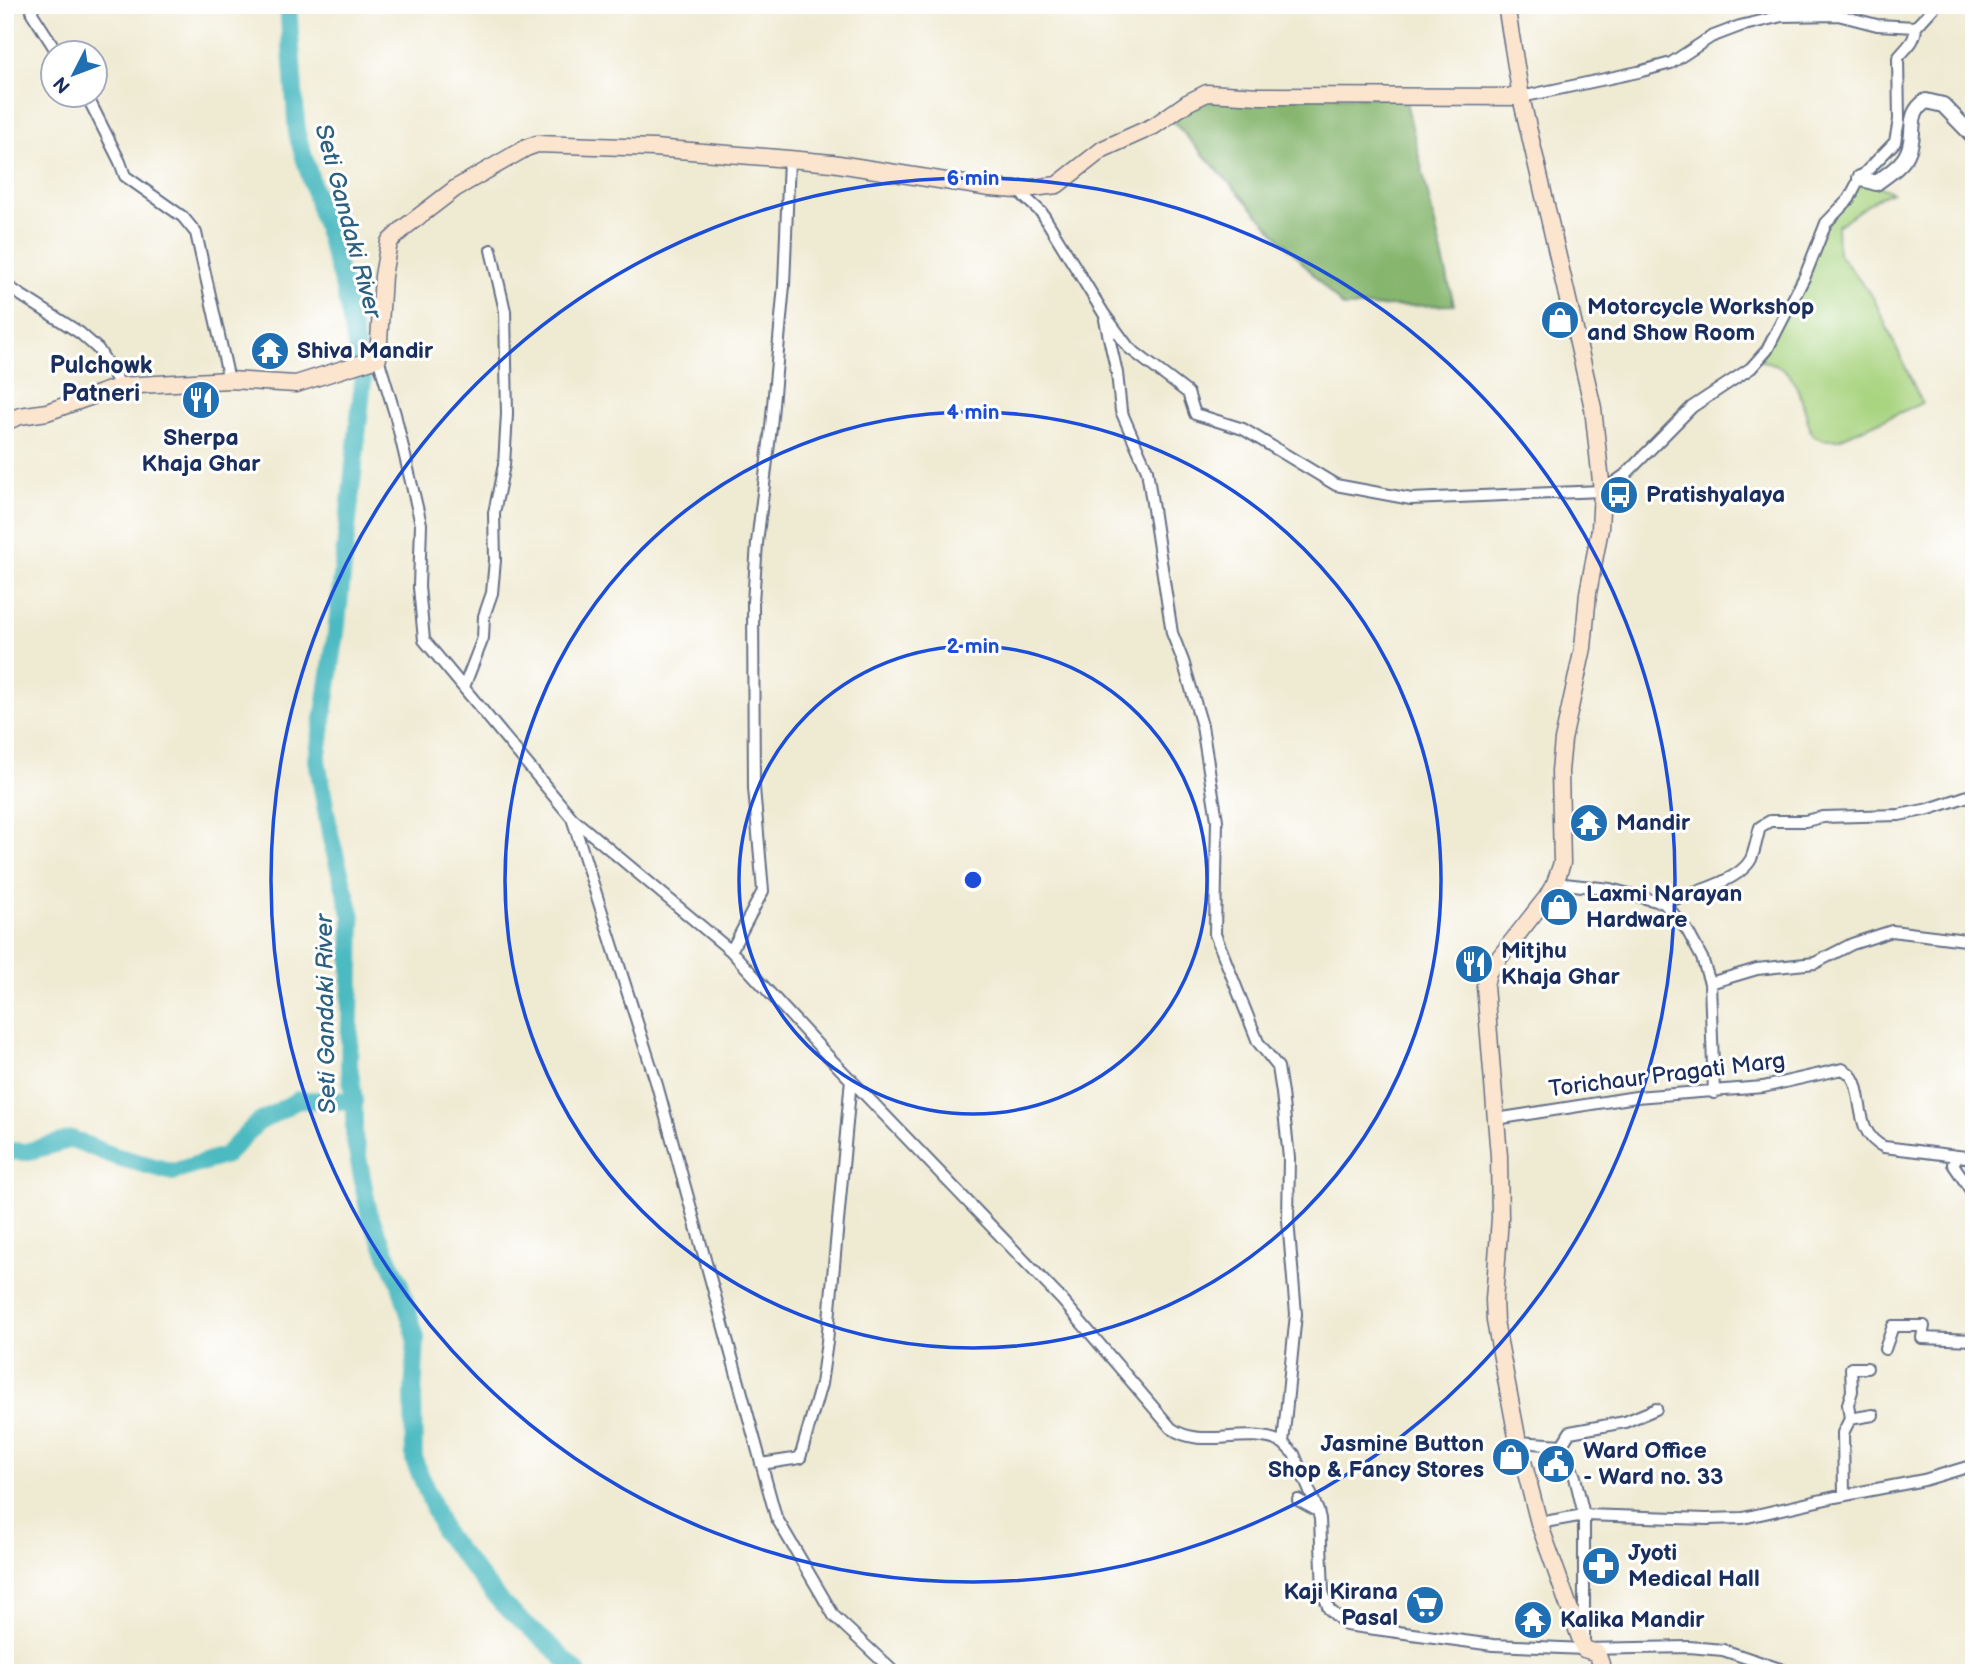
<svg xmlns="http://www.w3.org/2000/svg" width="1979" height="1678" viewBox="0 0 1979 1678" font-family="'Balsamiq Sans',sans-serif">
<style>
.green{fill:#a9d480;stroke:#62826f;stroke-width:2}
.forest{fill:#86b66e;stroke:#507266;stroke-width:2}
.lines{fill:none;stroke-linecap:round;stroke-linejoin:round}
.river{stroke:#4bbac1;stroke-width:18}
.minor-casing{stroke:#657087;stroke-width:14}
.tertiary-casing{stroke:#657087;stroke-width:18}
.secondary-casing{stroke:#657087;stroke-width:19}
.minor{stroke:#fff;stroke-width:10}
.tertiary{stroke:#fff;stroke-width:14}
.secondary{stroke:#fbe5cf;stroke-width:16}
.ring{fill:none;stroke:#1d4ed8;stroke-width:3.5}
.labels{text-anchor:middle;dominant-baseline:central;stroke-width:6;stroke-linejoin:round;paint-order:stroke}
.poi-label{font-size:23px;font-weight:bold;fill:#1b2f5e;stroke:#fff;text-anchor:start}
.street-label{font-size:23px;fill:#1b2f5e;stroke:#fff}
.water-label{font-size:24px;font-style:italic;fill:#2c6081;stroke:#fff}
.neighbourhood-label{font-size:24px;font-weight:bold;fill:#1b2f5e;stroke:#fff}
.centre{fill:#1d4ed8;stroke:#fff;stroke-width:3.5}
.ring-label{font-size:21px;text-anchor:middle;font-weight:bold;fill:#1d4ed8;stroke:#fff;stroke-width:6;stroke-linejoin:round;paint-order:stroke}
</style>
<rect width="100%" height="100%" fill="#fff"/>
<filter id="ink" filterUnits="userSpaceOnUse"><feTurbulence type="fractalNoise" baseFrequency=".0143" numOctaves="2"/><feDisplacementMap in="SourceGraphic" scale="14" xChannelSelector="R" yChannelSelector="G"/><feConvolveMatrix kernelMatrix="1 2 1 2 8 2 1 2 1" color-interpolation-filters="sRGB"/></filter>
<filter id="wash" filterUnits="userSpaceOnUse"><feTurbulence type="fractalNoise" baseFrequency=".00686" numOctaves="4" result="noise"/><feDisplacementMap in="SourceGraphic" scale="28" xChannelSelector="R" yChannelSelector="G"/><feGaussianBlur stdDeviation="1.57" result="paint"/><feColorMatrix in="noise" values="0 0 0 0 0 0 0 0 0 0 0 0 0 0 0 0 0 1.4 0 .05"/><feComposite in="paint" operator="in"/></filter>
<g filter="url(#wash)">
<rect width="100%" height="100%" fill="#efead2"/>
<path class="green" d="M1860 178 1892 192 1876 199 1837 226 1838 253 1873 297 1922 403 1839 439 1823 440 1812 435C1802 404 1799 363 1760 361L1826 223Z"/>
<path class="forest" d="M1196 96 1405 97 1454 305 1343 307 1169 117Z"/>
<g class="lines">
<path class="river" d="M288 5 297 134 345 292 363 380 336 633 317 760 331 839 352 917 349 1065 354 1101V1136L369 1214 399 1281 416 1338 413 1394 414 1460 444 1533 502 1604 555 1650 578 1673
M5 1151 26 1152 72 1139 114 1156 173 1172 226 1155 256 1124 298 1100 354 1101"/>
</g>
</g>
<g filter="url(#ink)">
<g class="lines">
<defs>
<path id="minor" d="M33 5 32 13 57 52
M86 94 120 162 125 176 183 217 196 233 229 380
M1521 97 1638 72 1671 63 1711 37 1740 26 1782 16 1838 15 1877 25 1916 27
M1017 190 1042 213 1104 314 1129 348 1188 393 1195 414 1243 429 1336 485 1411 499 1602 491 1625 475 1692 407 1751 368 1767 350 1805 276 1826 223 1849 199 1860 178 1895 142 1899 120 1898 58C1907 46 1915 43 1916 27L1936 5
M5 285 80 333 98 349 121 386
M1105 320 1117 373 1121 411 1147 470 1172 633 1183 661 1202 726 1217 820 1215 934 1258 1042 1278 1067 1282 1093 1289 1158 1288 1220 1296 1314 1283 1443 1294 1454 1318 1511
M378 358 395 414 421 524 419 587 424 640 572 818 731 951 827 1055 1062 1300 1171 1428C1202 1451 1246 1425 1283 1443
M464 687 483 638 484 616 492 593 495 560 494 513 504 465 507 414 505 311 491 250
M572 818 657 1085 776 1517 834 1616 895 1673
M1555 883 1610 889 1664 903 1687 930 1702 958 1710 983 1757 969 1815 963 1852 944 1892 931 1974 941
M1664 903C1689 893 1738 883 1751 859 1755 850 1757 837 1760 827L1770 821H1805L1823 817 1899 815 1929 809 1974 794
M731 951 763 891 754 788 753 602 757 543 771 427 784 285 789 159
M1710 983 1714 1093
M1496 1119 1636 1097 1763 1087 1842 1069C1870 1080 1848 1131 1884 1147L1974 1158
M1957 1157 1953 1164 1974 1195
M1885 1349 1893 1326H1924L1922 1338 1974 1340
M1850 1419 1873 1415
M1518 1442 1562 1445 1575 1477 1584 1515V1639
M1562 1445 1570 1432 1625 1422 1656 1409
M761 1464 800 1458 821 1384 827 1342 851 1079
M1844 1495 1843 1433 1850 1419 1848 1404 1852 1391 1851 1368H1867
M1298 1500 1318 1511 1320 1519 1323 1592 1329 1609 1346 1625 1493 1645 1584 1649 1689 1647 1723 1650 1792 1673
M1539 1523 1584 1515 1707 1519 1743 1518 1835 1497 1924 1480 1974 1465"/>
<path id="tertiary" d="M1860 178 1876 183C1887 175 1903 165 1908 152 1917 133 1905 115 1926 101L1943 105 1974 137"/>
<path id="secondary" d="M1506 5 1521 97 1593 408 1602 491 1600 529 1588 593 1583 648 1563 740 1560 771 1562 863 1555 883 1547 897 1488 972 1485 986 1499 1156 1500 1218 1494 1300 1495 1321 1518 1442 1539 1523 1584 1649 1597 1653 1601 1664 1599 1673
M5 422 20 416 47 412 121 386 229 380 296 384 378 358 383 276 389 242 405 227 456 188 526 148 537 144 654 148 789 159 832 163 990 188 1017 190 1057 185 1103 149 1154 126 1187 103 1207 93 1260 96 1521 97"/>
</defs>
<use href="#minor" class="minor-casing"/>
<use href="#tertiary" class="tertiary-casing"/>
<use href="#secondary" class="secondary-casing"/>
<use href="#minor" class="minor"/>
<use href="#tertiary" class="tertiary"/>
<use href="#secondary" class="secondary"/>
</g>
</g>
<g class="ring">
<circle cx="973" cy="880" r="234"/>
<circle cx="973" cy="880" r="468"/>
<circle cx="973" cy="880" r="702"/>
</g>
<defs>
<symbol id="shop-disc" viewBox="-11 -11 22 22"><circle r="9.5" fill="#1f6fb2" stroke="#fff"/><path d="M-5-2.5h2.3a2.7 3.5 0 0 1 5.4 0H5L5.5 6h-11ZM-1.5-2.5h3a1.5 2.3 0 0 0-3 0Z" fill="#fff"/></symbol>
<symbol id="temple-disc" viewBox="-11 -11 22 22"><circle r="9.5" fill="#1f6fb2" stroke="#fff"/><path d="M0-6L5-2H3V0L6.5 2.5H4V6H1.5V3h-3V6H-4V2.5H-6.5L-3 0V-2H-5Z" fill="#fff"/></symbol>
<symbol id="restaurant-disc" viewBox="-11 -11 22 22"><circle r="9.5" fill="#1f6fb2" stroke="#fff"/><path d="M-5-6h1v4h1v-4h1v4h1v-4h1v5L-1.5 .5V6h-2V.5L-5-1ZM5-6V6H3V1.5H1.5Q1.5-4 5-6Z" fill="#fff"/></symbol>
<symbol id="bus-disc" viewBox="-11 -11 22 22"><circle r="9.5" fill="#1f6fb2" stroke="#fff"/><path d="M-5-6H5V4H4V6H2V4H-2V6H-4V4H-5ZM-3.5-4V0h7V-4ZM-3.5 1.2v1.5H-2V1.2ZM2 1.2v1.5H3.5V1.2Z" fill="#fff"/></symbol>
<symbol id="civic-disc" viewBox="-11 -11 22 22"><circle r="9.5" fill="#1f6fb2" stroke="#fff"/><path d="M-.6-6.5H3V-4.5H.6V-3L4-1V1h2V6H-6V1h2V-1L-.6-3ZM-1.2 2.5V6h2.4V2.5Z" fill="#fff"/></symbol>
<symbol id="pharmacy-disc" viewBox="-11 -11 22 22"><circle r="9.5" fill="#1f6fb2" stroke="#fff"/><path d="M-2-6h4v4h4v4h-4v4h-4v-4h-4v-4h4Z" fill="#fff"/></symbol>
<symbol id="supermarket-disc" viewBox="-11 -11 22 22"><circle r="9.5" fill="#1f6fb2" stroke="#fff"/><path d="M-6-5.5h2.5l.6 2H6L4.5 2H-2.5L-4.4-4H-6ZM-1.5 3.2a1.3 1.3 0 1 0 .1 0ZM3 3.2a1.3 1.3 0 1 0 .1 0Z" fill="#fff"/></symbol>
</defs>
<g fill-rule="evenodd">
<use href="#shop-disc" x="1538" y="298" width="44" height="44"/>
<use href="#temple-disc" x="248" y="329" width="44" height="44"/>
<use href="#restaurant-disc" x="179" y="378" width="44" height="44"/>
<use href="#bus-disc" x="1597" y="473" width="44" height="44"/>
<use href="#temple-disc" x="1567" y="801" width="44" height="44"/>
<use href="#shop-disc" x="1537" y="885" width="44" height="44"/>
<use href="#restaurant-disc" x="1452" y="942" width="44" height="44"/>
<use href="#shop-disc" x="1489" y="1435" width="44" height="44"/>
<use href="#civic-disc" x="1534" y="1442" width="44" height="44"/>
<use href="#pharmacy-disc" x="1579" y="1544" width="44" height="44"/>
<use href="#supermarket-disc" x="1403" y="1583" width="44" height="44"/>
<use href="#temple-disc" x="1511" y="1598" width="44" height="44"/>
</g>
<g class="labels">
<g class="poi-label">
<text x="1587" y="307">Motorcycle Workshop<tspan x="1587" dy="26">and Show Room</tspan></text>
<text x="297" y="351">Shiva Mandir</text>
<text x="201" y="438" text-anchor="middle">Sherpa<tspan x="201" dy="26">Khaja Ghar</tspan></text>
<text x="1646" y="495">Pratishyalaya</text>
<text x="1616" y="823">Mandir</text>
<text x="1586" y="894">Laxmi Narayan<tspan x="1586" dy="26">Hardware</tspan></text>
<text x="1501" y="951">Mitjhu<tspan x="1501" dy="26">Khaja Ghar</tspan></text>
<text x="1484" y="1444" text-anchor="end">Jasmine Button<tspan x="1484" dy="26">Shop &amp; Fancy Stores</tspan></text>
<text x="1583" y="1451">Ward Office<tspan x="1583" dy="26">- Ward no. 33</tspan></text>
<text x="1628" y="1553">Jyoti<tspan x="1628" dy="26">Medical Hall</tspan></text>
<text x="1398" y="1592" text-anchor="end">Kaji Kirana<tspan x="1398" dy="26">Pasal</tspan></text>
<text x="1560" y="1620">Kalika Mandir</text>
</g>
<g class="street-label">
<text transform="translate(1667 1075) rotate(-7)">Torichaur Pragati Marg</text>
</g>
<g class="water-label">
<text transform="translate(348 221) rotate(75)">Seti Gandaki River</text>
<text transform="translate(326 1014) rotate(-91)">Seti Gandaki River</text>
</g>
<g class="neighbourhood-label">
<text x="101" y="365">Pulchowk<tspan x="101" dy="28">Patneri</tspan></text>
</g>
</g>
<circle cx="973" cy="880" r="10" class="centre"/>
<g class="ring-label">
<text x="973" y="185">6 min</text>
<text x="973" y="419">4 min</text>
<text x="973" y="653">2 min</text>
</g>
<rect width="1979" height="1678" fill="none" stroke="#fff" stroke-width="28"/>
<g transform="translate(74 74) rotate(228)"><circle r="33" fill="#ffffff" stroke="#a4acbf" stroke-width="2"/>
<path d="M0-5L12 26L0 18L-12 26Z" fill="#1f6fb2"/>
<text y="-10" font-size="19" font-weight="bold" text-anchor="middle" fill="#1b2f5e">N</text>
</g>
</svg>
